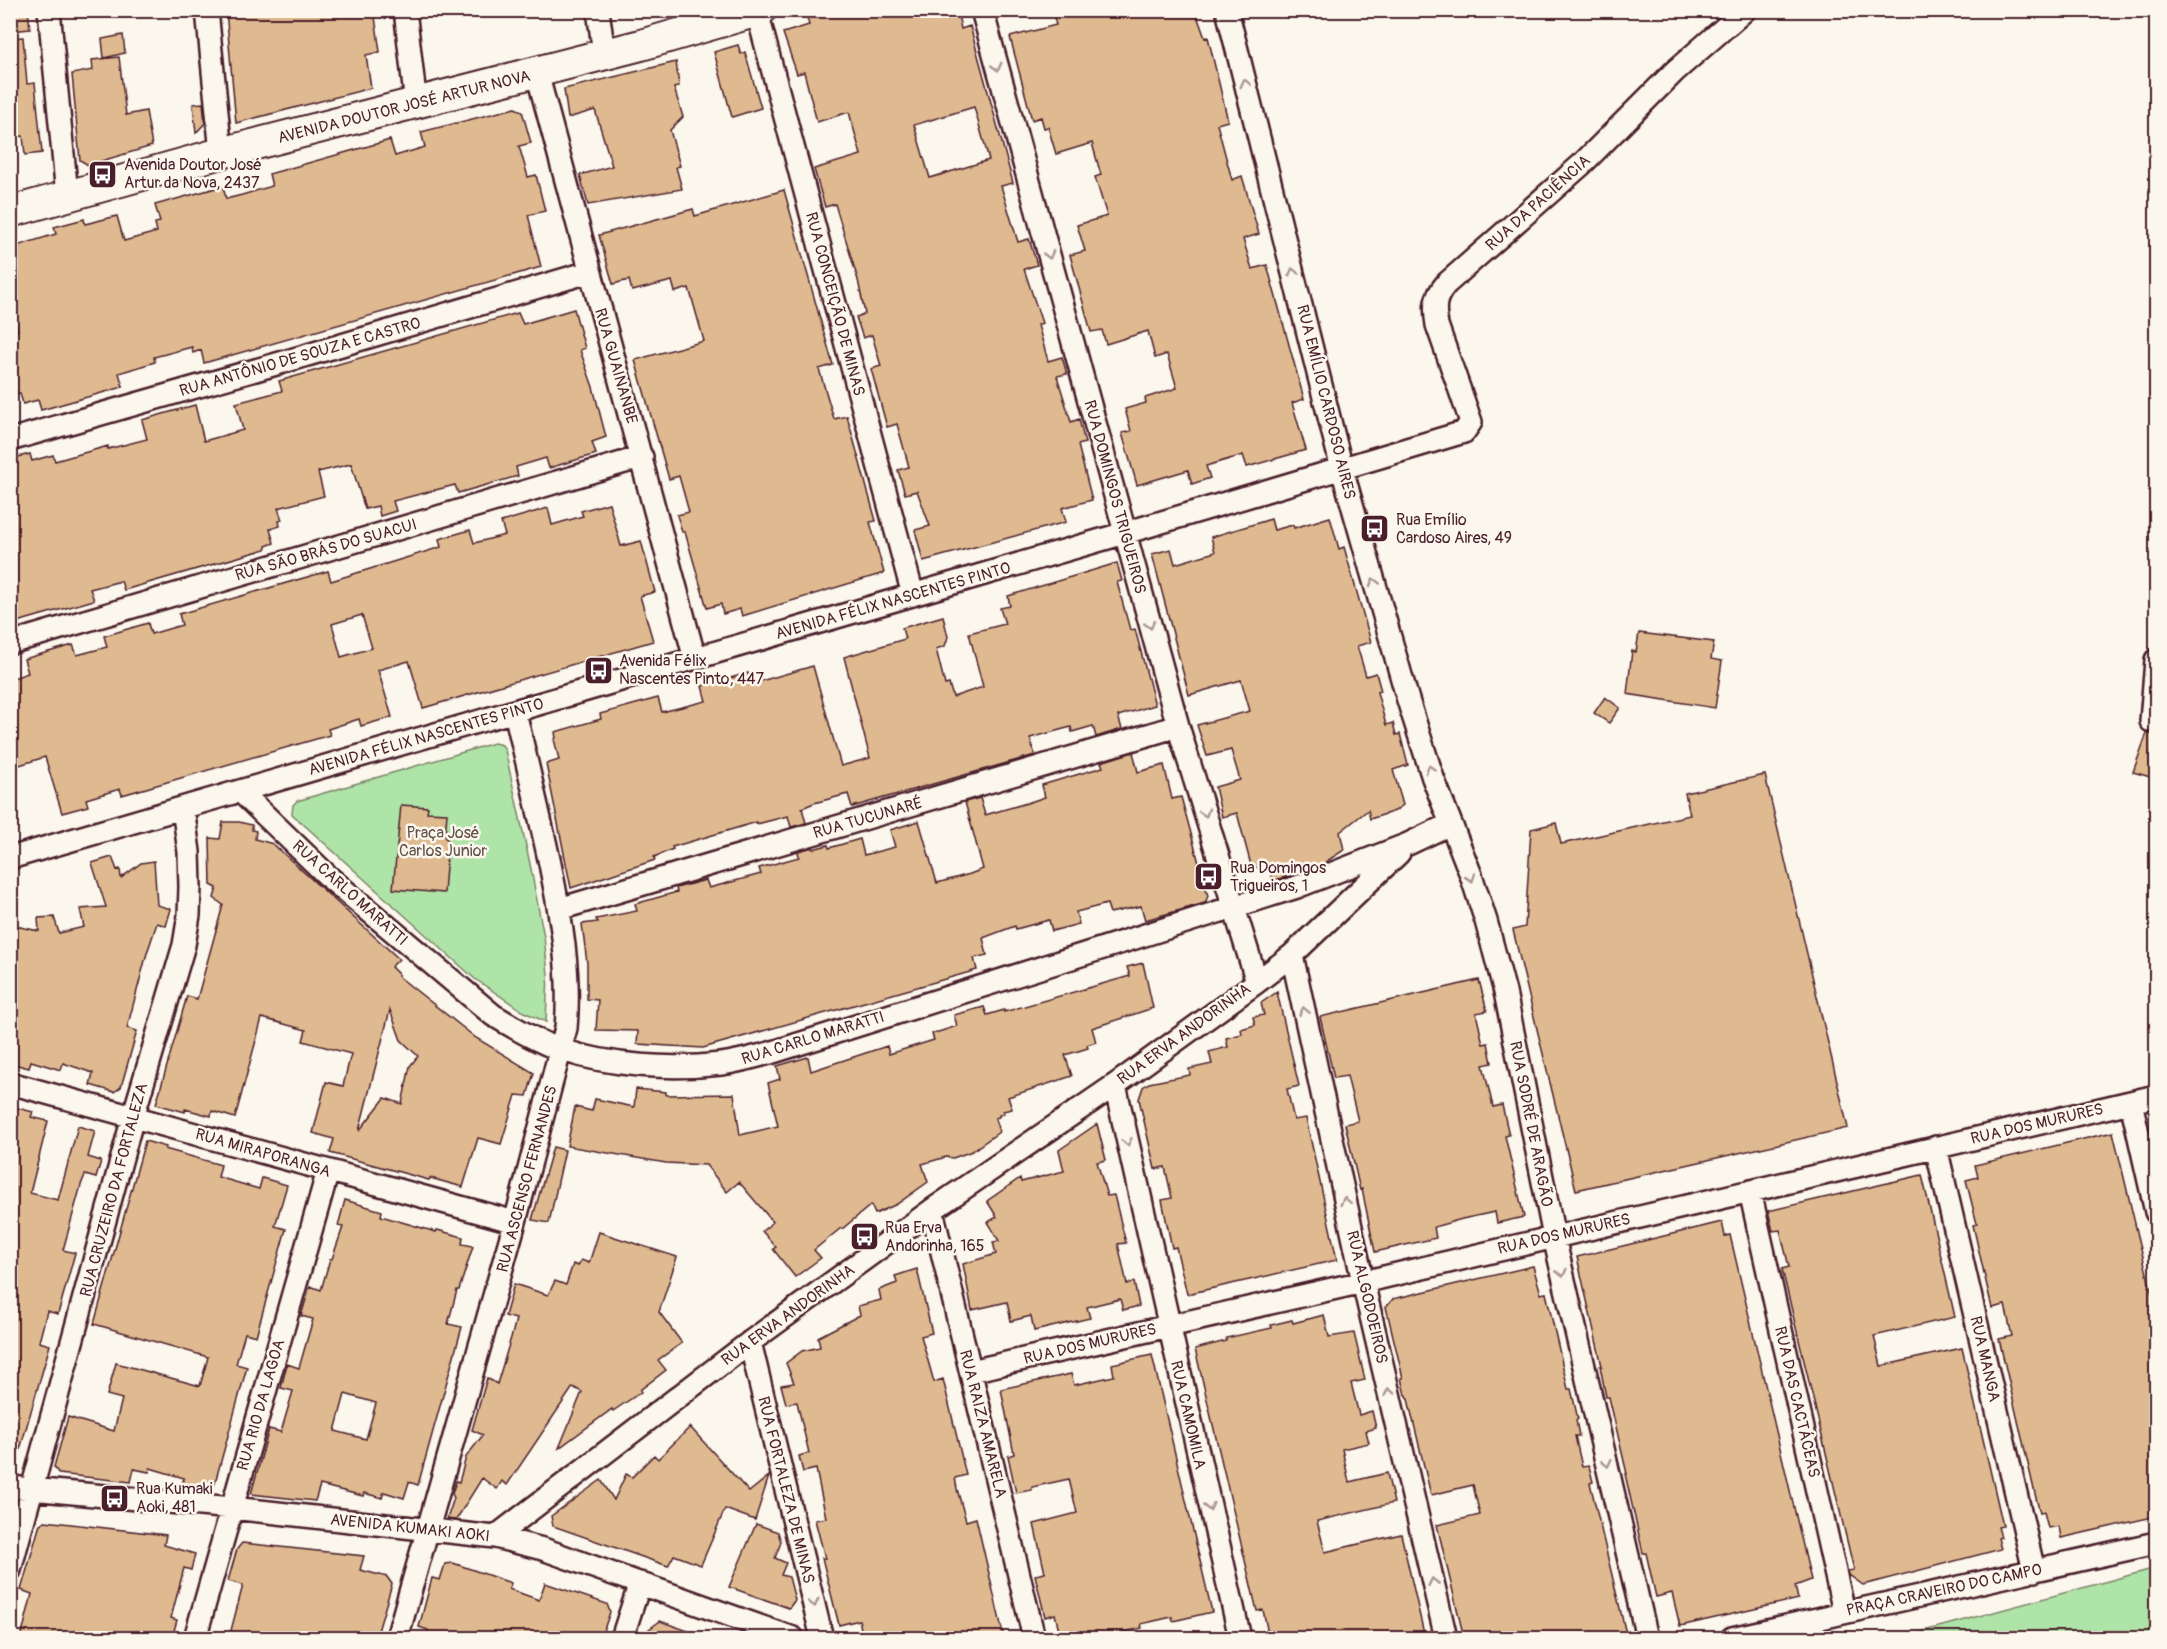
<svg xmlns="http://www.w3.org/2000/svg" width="2167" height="1649" viewBox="0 0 2167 1649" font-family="Pangolin,sans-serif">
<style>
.green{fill:#aee4a7;stroke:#7c8269;stroke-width:1.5}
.building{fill:#dfba90;stroke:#4a1f2b;stroke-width:1.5;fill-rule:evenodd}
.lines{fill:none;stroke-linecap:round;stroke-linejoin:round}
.minor-casing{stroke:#4a1f2b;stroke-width:26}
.secondary-casing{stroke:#4a1f2b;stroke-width:34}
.minor{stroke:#fbf7ec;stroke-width:21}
.secondary{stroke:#fbf7ec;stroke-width:30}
.oneway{stroke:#ab9695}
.labels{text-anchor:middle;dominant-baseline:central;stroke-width:5;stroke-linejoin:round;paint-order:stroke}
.street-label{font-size:16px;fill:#4a1f2b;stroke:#fbf7ec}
.poi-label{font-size:16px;fill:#4a1f2b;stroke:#fbf7ec;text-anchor:start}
.park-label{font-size:16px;fill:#63504a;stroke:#fbf7ec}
</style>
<rect width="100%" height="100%" fill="#fbf7ec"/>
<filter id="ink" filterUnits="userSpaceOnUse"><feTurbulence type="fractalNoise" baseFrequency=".0167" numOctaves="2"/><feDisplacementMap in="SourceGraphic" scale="12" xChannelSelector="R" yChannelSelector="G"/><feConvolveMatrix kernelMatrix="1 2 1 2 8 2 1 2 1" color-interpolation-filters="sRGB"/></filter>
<g filter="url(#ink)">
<path class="green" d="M494 743 502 745 505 750 530 864 544 937 548 974 546 1022 524 1012 475 979 292 814 293 805 297 801Z
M2156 1568V1638H1898Z"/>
<path class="building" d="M10 10H28L30 29 10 31Z
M226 10H374L380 52 366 55 371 88 236 123Z
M817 10H957L961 29 970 26 1013 183 1001 186 1018 242 1029 239 1037 265 1024 269 1042 323 1038 325 1048 361 1062 357 1067 374 1057 376 1071 422 1079 419 1085 443 1078 445 1092 500 1062 508 1066 522 923 561 915 530 930 526 917 491 905 494 898 470 909 467 897 424 887 427 871 369 881 366 872 335 863 338 856 317 865 314 858 280 835 204 825 207 814 169 861 155 849 112 817 122 804 72 797 74 783 33 809 25 807 18 818 15ZM974 107 989 160 930 178 914 125Z
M1052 10H1195L1205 38 1208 37 1228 121 1217 124 1232 180 1242 176 1259 234 1243 239 1252 269 1267 265 1304 399 1292 403 1306 450 1247 467 1243 455 1206 466 1210 478 1192 484 1188 470 1137 485 1122 433 1131 431 1125 409 1146 403 1145 398 1177 388 1167 354 1155 358 1148 331 1106 344 1102 330 1091 332 1070 255 1085 251 1077 225 1107 216 1095 177 1101 175 1092 143 1056 154 1048 127 1044 128 1041 117 1032 120 1010 37 1056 25Z
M123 35 125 53 104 58 102 39Z
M23 37 27 84 35 83 42 153 25 155 23 136 10 137V38Z
M738 45 741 54 745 52 761 108 732 117 714 52Z
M119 57 126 115 146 111 152 146 88 165 80 160 72 74 93 70 92 60Z
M676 62 679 86 674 88 683 117 670 130 680 166 676 167 682 189 588 205 580 175 612 166 595 110 568 118 564 89Z
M203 103 205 123 196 133 193 104Z
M515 108 522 111 531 143 519 146 528 177 536 175 545 211 528 215 541 267 204 363 201 350 193 353 192 347 154 357 155 362 119 373 123 387 41 410 38 400 23 404 20 393 10 396V333L18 330 10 304V248L56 234 54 227 84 219 85 224 117 216 124 241 157 232 155 223 160 222 155 205 223 186 226 199 242 195 272 186 269 174 390 140 395 156 425 147 421 132Z
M784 190 833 365 819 369 834 419 847 416 876 521 870 522 884 573 742 616 740 609 723 614 721 604 707 608 685 532H682L677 515 689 512 679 476 669 479 635 360 704 341 689 288 675 292 672 281 632 291 629 280 613 284 599 235 693 209 695 216Z
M574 309 585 348 580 350 593 387 606 437 592 442 596 454 549 468 546 458 516 467 518 476 458 493 455 485 393 501 396 511 380 516 378 506 365 509 351 464 318 472 324 496 278 508 282 520 279 521 280 526 270 529 274 543 266 546V549L124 590 121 581 90 589 94 600 17 622 10 599V459L30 454 32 461 53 455 55 461 108 446V449L147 439 142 420 195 405 204 441 243 430 236 403 282 391 279 381 518 313 523 324Z
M609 503 621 546 641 541 655 592 640 596 653 641 423 708 409 661 378 670 392 717 361 726 359 719 328 729 330 735 122 795 120 789 86 799 88 806 62 813 45 757 10 768V679L28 673 24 659 73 645 77 655 107 647 104 636 148 623 151 634 182 625 179 614 328 571 331 581 441 547 439 539 470 530 474 543 505 535 501 522 548 508 552 525 583 516 581 511ZM362 615 372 648 341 657 332 624Z
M1330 517 1339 549 1344 547 1371 642 1357 646 1366 676 1376 673 1381 691 1377 692 1386 725 1393 723 1396 735 1400 734 1408 765 1393 770 1403 805 1395 811 1370 819 1368 810 1340 832 1344 850 1324 863 1273 881 1268 864 1252 869 1237 813 1222 817 1215 787 1240 780 1231 750 1207 756 1197 725 1250 711 1241 680 1189 695 1152 554 1171 549 1175 564 1215 552 1211 537 1271 519 1274 530 1293 525 1294 528Z
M1117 563 1122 581 1117 582 1130 630 1135 629 1155 705 1118 716 1122 729 1096 737 1093 726 1072 732 1071 727 1030 738 1035 755 852 807 848 794 814 803 802 808 806 823 791 827 788 816 757 824V822L672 847 673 849 654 857 655 860 571 888 546 764 559 760 554 739 556 738 555 732 601 719 600 714 658 698 662 712 706 701 702 686 748 673 751 684 813 666 841 766 870 758 844 657 905 639 902 628 943 616 948 637 945 646 936 649 945 685 949 684 953 697 983 687 969 633 1005 624 1000 608 1010 606 1008 596Z
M1639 633 1714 642 1711 659 1722 661 1715 708 1627 694 1632 651 1636 652Z
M1605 697 1620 708 1609 723 1594 713Z
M2147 733 2157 736V779L2133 772Z
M1133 752 1138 772 1164 765 1172 799 1181 797 1208 896 1205 903 1145 920 1141 906 1110 913 1107 904 1076 912 1079 924 1052 931 1049 920 1016 929 1015 926 983 938 987 955 974 958 977 970 703 1048 637 1044 638 1031 596 1030 598 1000 587 999V963L582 924 598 922 596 919 637 911 635 904 677 892 676 888 706 880 709 888 761 874 759 868 799 857 798 851 813 847V849L828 845 829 848 860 839 864 855 895 847 890 830 919 821 937 883 970 874 983 869 965 802 980 798 985 815 1027 803 1045 797 1042 785 1103 767 1101 762Z
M1765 775 1848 1128 1576 1190 1513 930 1525 927 1531 829 1556 823 1561 844 1690 815 1685 793Z
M401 805 428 807 427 812 447 813 445 838 448 839 444 893 393 889Z
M223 822H239L252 825V830L256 831 255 839 273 844 399 959 391 967 399 975 398 976 476 1038 534 1073 527 1096 516 1095 501 1144 478 1138 463 1187 430 1178 429 1180 330 1153 334 1139 313 1133 326 1082 343 1086 351 1054 303 1041 306 1030 262 1018 235 1118 212 1111 211 1116 185 1109V1112L156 1104 187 996 197 999 223 905 214 898 217 888 211 885 210 838 220 839ZM390 1010 401 1040 418 1056 410 1066 402 1104 385 1098 359 1131Z
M112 857 117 870 120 869 121 878 141 863 154 861 157 905 171 909 166 926 157 923 147 953 127 1028 137 1031 121 1087 114 1092 90 1085 93 1073 63 1063 61 1070 31 1061 29 1068 10 1063V945L15 926 39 931 38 918 54 917 59 933 84 927 80 909 106 907 92 863Z
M1143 963 1153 1008 1092 1028 1096 1042 1087 1045 1088 1048 1065 1055 1072 1076 1008 1097 1012 1109 1003 1111 1004 1114 999 1115V1117L995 1118 999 1132 972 1151 953 1158 946 1157 922 1164 928 1182 897 1204 875 1214 871 1205 842 1229 841 1228 814 1250 821 1258 795 1277 773 1249 776 1247 762 1231 773 1222 739 1182 727 1192 706 1165 666 1163 567 1146 575 1107 592 1111 595 1099 634 1107 636 1089 666 1092V1095L734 1094 740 1135 778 1126 768 1083 780 1079 777 1066 808 1057 811 1071 887 1046 889 1054 934 1040 932 1034 957 1026 954 1015 984 1007 987 1015 1004 1010V1012L1130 976 1127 967Z
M1479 980 1487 1011 1476 1013 1483 1044 1488 1043 1492 1063 1483 1065 1493 1107 1502 1105 1509 1135 1505 1136 1524 1217 1497 1223 1495 1212 1462 1219 1434 1227 1436 1238 1375 1252 1362 1189 1360 1190 1345 1124 1358 1121 1347 1076 1334 1078 1320 1017Z
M1277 992 1299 1086 1287 1089 1294 1120 1306 1118 1337 1260 1187 1294 1176 1247 1172 1248 1162 1200 1172 1198 1165 1167 1155 1169 1139 1099 1143 1087 1149 1083 1190 1075 1189 1069 1212 1064 1209 1052 1228 1047 1226 1038 1242 1034 1241 1029 1255 1025 1253 1017 1264 1015 1261 1003Z
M10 1106 33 1112 31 1117 48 1121 30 1193 58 1200 78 1126 95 1131 88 1157 101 1161 96 1178 85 1175 81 1185 63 1250 75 1253 58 1314 47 1311 39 1342 50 1345 15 1467H10Z
M1097 1124 1106 1160 1097 1162 1107 1196 1114 1195 1126 1243 1118 1244 1127 1284 1134 1282 1139 1306 1123 1310 1120 1299 1087 1307 1090 1318 1034 1331 1031 1316 1011 1321 1007 1302 972 1310 963 1264 996 1254 993 1242 999 1241 988 1222 997 1217 987 1201 1020 1178 1021 1182 1064 1171 1059 1150Z
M2113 1132 2157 1315V1516L2061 1538 2059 1526 2048 1528 2044 1512 2040 1513 2035 1494 1999 1339 2012 1336 2005 1305 1992 1308 1973 1225 1977 1224 1966 1180 1978 1177 1975 1165Z
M145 1141 166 1147 165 1149 221 1165 218 1177 259 1189 262 1178 287 1185 275 1226 286 1229 256 1336 245 1333 236 1364 247 1367 213 1490 181 1487 184 1478 150 1468 149 1472 134 1469 131 1482 59 1474 54 1467 68 1417 114 1431 122 1399 107 1395 116 1363 200 1386 208 1357 94 1324Z
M553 1147 565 1150 549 1223 532 1220Z
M1922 1175 1955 1317 1874 1336 1881 1366 1962 1348 2003 1526 1998 1527 2001 1537 1998 1538 2001 1549 1863 1585 1849 1575 1848 1571 1854 1570 1782 1269 1789 1267 1780 1230 1773 1231 1768 1211Z
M345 1200 382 1211 381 1216 436 1232 437 1230 463 1237 462 1244 473 1246 459 1290H457L448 1324 462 1327 418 1485 409 1482 404 1498 384 1492 382 1498 364 1493 363 1496 320 1485 315 1501 251 1494 269 1429 281 1432 293 1391 281 1388 287 1364 299 1368 313 1319 301 1316 310 1286 321 1290 330 1259H332L343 1227 338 1226ZM345 1394 376 1403 366 1439 335 1431Z
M1722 1222 1725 1236 1730 1235 1811 1580 1795 1586 1798 1599 1680 1626 1672 1593 1656 1597 1646 1553H1643L1625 1474H1627L1609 1397H1606L1600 1366H1602L1577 1257Z
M599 1232 677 1257 659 1312 682 1343 658 1360 666 1370 640 1390 641 1392 613 1411 612 1409 559 1448 582 1392 573 1387 507 1485 502 1481 497 1489 482 1478 456 1520 447 1519 454 1498 452 1494 456 1481 459 1482 466 1457 483 1435 472 1430 487 1378 497 1384 513 1331 516 1319 505 1316 514 1284 548 1295 555 1281 566 1285 573 1264 578 1266 581 1260 589 1263Z
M1533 1266 1541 1294 1546 1293 1568 1389H1571L1578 1419 1576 1420 1579 1436H1575L1582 1467 1589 1466 1593 1482 1590 1483 1627 1638H1464L1437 1525 1480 1515 1473 1485 1431 1495 1407 1395H1405L1401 1378H1403L1386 1307 1393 1299Z
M917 1269 932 1333 921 1336 934 1382 943 1379 966 1475 955 1478 957 1489 966 1521 976 1518 1004 1638H879L862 1633 859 1620 839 1625 822 1558H825L815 1520 826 1518 816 1469 803 1472 799 1456 809 1453 797 1402 786 1404 781 1385 794 1383 786 1363 802 1351 820 1347 818 1337 860 1315 858 1306 881 1300 879 1290 897 1283 895 1276Z
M1324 1315 1329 1337 1354 1333 1365 1380 1351 1383 1359 1415 1372 1411 1376 1428 1366 1431 1369 1443 1342 1449 1349 1482 1387 1473 1394 1503 1317 1521 1325 1552 1401 1534 1425 1638H1269L1263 1610 1257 1611 1195 1349 1226 1341V1338L1272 1328 1271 1325 1292 1320 1293 1323Z
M1152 1355 1212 1612 1173 1621 1172 1617 1141 1624 1142 1628 1098 1638H1061L1055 1614 1045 1617 1035 1575 1045 1573 1034 1524 1077 1513 1069 1479 1032 1487V1490L1016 1493 1008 1456 1014 1454 1001 1389 1071 1374 1074 1385 1114 1376 1112 1364Z
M690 1427 749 1492 769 1476 755 1520 725 1509 701 1565 674 1555 668 1566 553 1526 551 1516 601 1480 614 1500 626 1474 632 1477 654 1455 658 1459Z
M45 1521 166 1535 164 1545 195 1554 191 1570 184 1568 171 1618 177 1620 172 1638H21L32 1594 21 1590 40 1524Z
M756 1524 778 1532 781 1542 775 1558 786 1563 781 1575 789 1577 795 1600 789 1608 729 1587Z
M242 1543 364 1556 360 1570 387 1577 392 1584 376 1638H229L243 1585 228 1581 237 1549Z
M453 1563 511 1583 509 1589 539 1600 545 1583 607 1604 610 1612 601 1638H426L428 1630 419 1627 432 1578 440 1580 445 1564Z
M660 1621 702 1636V1638H637Z"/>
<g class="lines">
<defs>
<path id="minor" d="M49 10 67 195
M207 10 221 153
M405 10 416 105
M598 10 604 54
M982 10 1178 726 1257 982
M1227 10 1342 469 1408 700 1433 778 1471 875 1486 921 1505 992 1554 1237 1647 1638
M757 12 913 595
M537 73 695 659
M10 440 294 359 589 272
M10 643 642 457
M2156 660 2151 721 2156 723
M240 791 331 879 493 1015C515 1028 538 1042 562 1050 610 1066 672 1070 721 1064 738 1062 754 1057 770 1053L1297 887 1408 844 1450 824
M10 858 1125 533 1464 432 1471 422 1437 325C1434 307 1434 298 1446 284L1581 165 1675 71 1745 10
M559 909 1178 726
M1292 955 1363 1282 1446 1638
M10 1083 515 1222
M1115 1085 1240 1638
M2131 1102 2156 1212
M1936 1147 2034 1571
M1750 1191 1844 1612
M932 1210 1034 1638
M750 1342 822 1638
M971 1371 1363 1282 2156 1096
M10 1487 232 1508 495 1537 543 1549 793 1638
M495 1537 750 1342 932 1210 1115 1085 1257 982 1292 955 1399 853
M10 1570 133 1117 184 945 189 915 190 887 189 852 183 808
M195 1638 328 1171
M397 1638 515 1222 566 1028C571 971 561 919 550 864 539 813 527 763 515 712
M622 1638 640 1583
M1732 1638 2156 1543"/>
<path id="secondary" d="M10 212 221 153 641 45 761 10"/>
</defs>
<use href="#minor" class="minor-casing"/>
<use href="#secondary" class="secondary-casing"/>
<use href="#minor" class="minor"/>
<use href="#secondary" class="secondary"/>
</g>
<defs><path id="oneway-chevron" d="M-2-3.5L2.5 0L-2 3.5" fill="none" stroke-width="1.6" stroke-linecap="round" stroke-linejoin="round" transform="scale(1.5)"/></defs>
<g class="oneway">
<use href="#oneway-chevron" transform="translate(997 67) rotate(75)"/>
<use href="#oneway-chevron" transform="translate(1245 83) rotate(-104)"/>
<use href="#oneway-chevron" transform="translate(1049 255) rotate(75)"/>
<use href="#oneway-chevron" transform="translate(1293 272) rotate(-104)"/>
<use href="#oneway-chevron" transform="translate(1374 582) rotate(-106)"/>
<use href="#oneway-chevron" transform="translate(1150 625) rotate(75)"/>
<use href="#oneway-chevron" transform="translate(1430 769) rotate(-108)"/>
<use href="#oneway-chevron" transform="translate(1205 813) rotate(72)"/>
<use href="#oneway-chevron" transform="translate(1471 878) rotate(71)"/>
<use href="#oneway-chevron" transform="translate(1304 1011) rotate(-102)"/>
<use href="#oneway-chevron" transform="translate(1127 1142) rotate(78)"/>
<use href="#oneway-chevron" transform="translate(1345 1201) rotate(-102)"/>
<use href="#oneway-chevron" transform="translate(1562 1273) rotate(77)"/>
<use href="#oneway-chevron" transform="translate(1389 1392) rotate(-103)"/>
<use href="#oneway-chevron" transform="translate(1607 1463) rotate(77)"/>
<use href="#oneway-chevron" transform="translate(1209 1507) rotate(77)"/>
<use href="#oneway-chevron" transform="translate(1433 1582) rotate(-103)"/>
<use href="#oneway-chevron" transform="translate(814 1603) rotate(76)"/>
</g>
</g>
<defs>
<symbol id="bus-square" viewBox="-11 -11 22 22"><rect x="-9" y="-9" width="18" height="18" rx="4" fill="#4a1f2b" stroke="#fbf7ec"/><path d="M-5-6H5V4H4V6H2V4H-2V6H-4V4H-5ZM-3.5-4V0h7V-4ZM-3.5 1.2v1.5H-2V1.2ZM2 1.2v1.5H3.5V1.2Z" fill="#fff"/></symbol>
</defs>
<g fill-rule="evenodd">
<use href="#bus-square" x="86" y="158" width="33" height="33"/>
<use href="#bus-square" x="1358" y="512" width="33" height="33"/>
<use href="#bus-square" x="582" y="654" width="33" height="33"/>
<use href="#bus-square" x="1192" y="860" width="33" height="33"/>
<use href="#bus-square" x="848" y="1220" width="33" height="33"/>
<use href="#bus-square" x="98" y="1482" width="33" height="33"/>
</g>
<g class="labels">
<g class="street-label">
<text transform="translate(404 107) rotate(-14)">AVENIDA DOUTOR JOSÉ ARTUR NOVA</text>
<text transform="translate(1538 203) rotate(-42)">RUA DA PACIÊNCIA</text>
<text transform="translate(835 304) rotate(75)">RUA CONCEIÇÃO DE MINAS</text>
<text transform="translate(300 357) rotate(-16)">RUA ANTÔNIO DE SOUZA E CASTRO</text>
<text transform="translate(616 366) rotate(74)">RUA GUAINANBE</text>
<text transform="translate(1326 402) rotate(76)">RUA EMÍLIO CARDOSO AIRES</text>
<text transform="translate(1115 497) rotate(75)">RUA DOMINGOS TRIGUEIROS</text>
<text transform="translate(326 550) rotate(-16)">RUA SÃO BRÁS DO SUACUI</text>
<text transform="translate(893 601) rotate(-16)">AVENIDA FÉLIX NASCENTES PINTO</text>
<text transform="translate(426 737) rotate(-16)">AVENIDA FÉLIX NASCENTES PINTO</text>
<text transform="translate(868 818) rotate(-16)">RUA TUCUNARÉ</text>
<text transform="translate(350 893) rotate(42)">RUA CARLO MARATTI</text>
<text transform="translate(1184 1034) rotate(-36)">RUA ERVA ANDORINHA</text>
<text transform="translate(813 1038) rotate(-17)">RUA CARLO MARATTI</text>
<text transform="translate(1531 1124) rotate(79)">RUA SODRÉ DE ARAGÃO</text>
<text transform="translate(2037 1124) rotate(-13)">RUA DOS MURURES</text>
<text transform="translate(263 1153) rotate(16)">RUA MIRAPORANGA</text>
<text transform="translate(527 1179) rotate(-75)">RUA ASCENSO FERNANDES</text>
<text transform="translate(114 1190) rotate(-75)">RUA CRUZEIRO DA FORTALEZA</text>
<text transform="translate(1564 1234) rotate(-13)">RUA DOS MURURES</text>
<text transform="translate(1367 1297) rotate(77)">RUA ALGODOEIROS</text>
<text transform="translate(788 1315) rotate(-36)">RUA ERVA ANDORINHA</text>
<text transform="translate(1090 1344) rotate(-13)">RUA DOS MURURES</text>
<text transform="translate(1985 1359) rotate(77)">RUA MANGA</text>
<text transform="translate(1797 1402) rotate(77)">RUA DAS CACTÁCEAS</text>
<text transform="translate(261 1405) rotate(-74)">RUA RIO DA LAGOA</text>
<text transform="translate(1188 1415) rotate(77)">RUA CAMOMILA</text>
<text transform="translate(983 1424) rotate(76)">RUA RAIZA AMARELA</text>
<text transform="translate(786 1490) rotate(76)">RUA FORTALEZA DE MINAS</text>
<text transform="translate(410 1528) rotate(6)">AVENIDA KUMAKI AOKI</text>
<text transform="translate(1944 1590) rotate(-12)">PRAÇA CRAVEIRO DO CAMPO</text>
</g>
<g class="poi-label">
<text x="124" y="165">Avenida Doutor José<tspan x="124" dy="18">Artur da Nova, 2437</tspan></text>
<text x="1396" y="520">Rua Emílio<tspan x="1396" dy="18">Cardoso Aires, 49</tspan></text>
<text x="619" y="661">Avenida Félix<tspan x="619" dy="18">Nascentes Pinto, 447</tspan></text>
<text x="1230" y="868">Rua Domingos<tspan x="1230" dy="18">Trigueiros, 1</tspan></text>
<text x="885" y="1228">Rua Erva<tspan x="885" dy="18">Andorinha, 165</tspan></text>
<text x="136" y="1489">Rua Kumaki<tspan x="136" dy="18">Aoki, 481</tspan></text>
</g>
<g class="park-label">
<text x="443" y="833">Praça José<tspan x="443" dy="18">Carlos Junior</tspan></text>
</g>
</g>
<rect width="2167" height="1649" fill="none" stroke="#fbf7ec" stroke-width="36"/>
<rect x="18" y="18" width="2131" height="1613" fill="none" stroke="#4a1f2b" stroke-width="2" filter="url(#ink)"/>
</svg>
